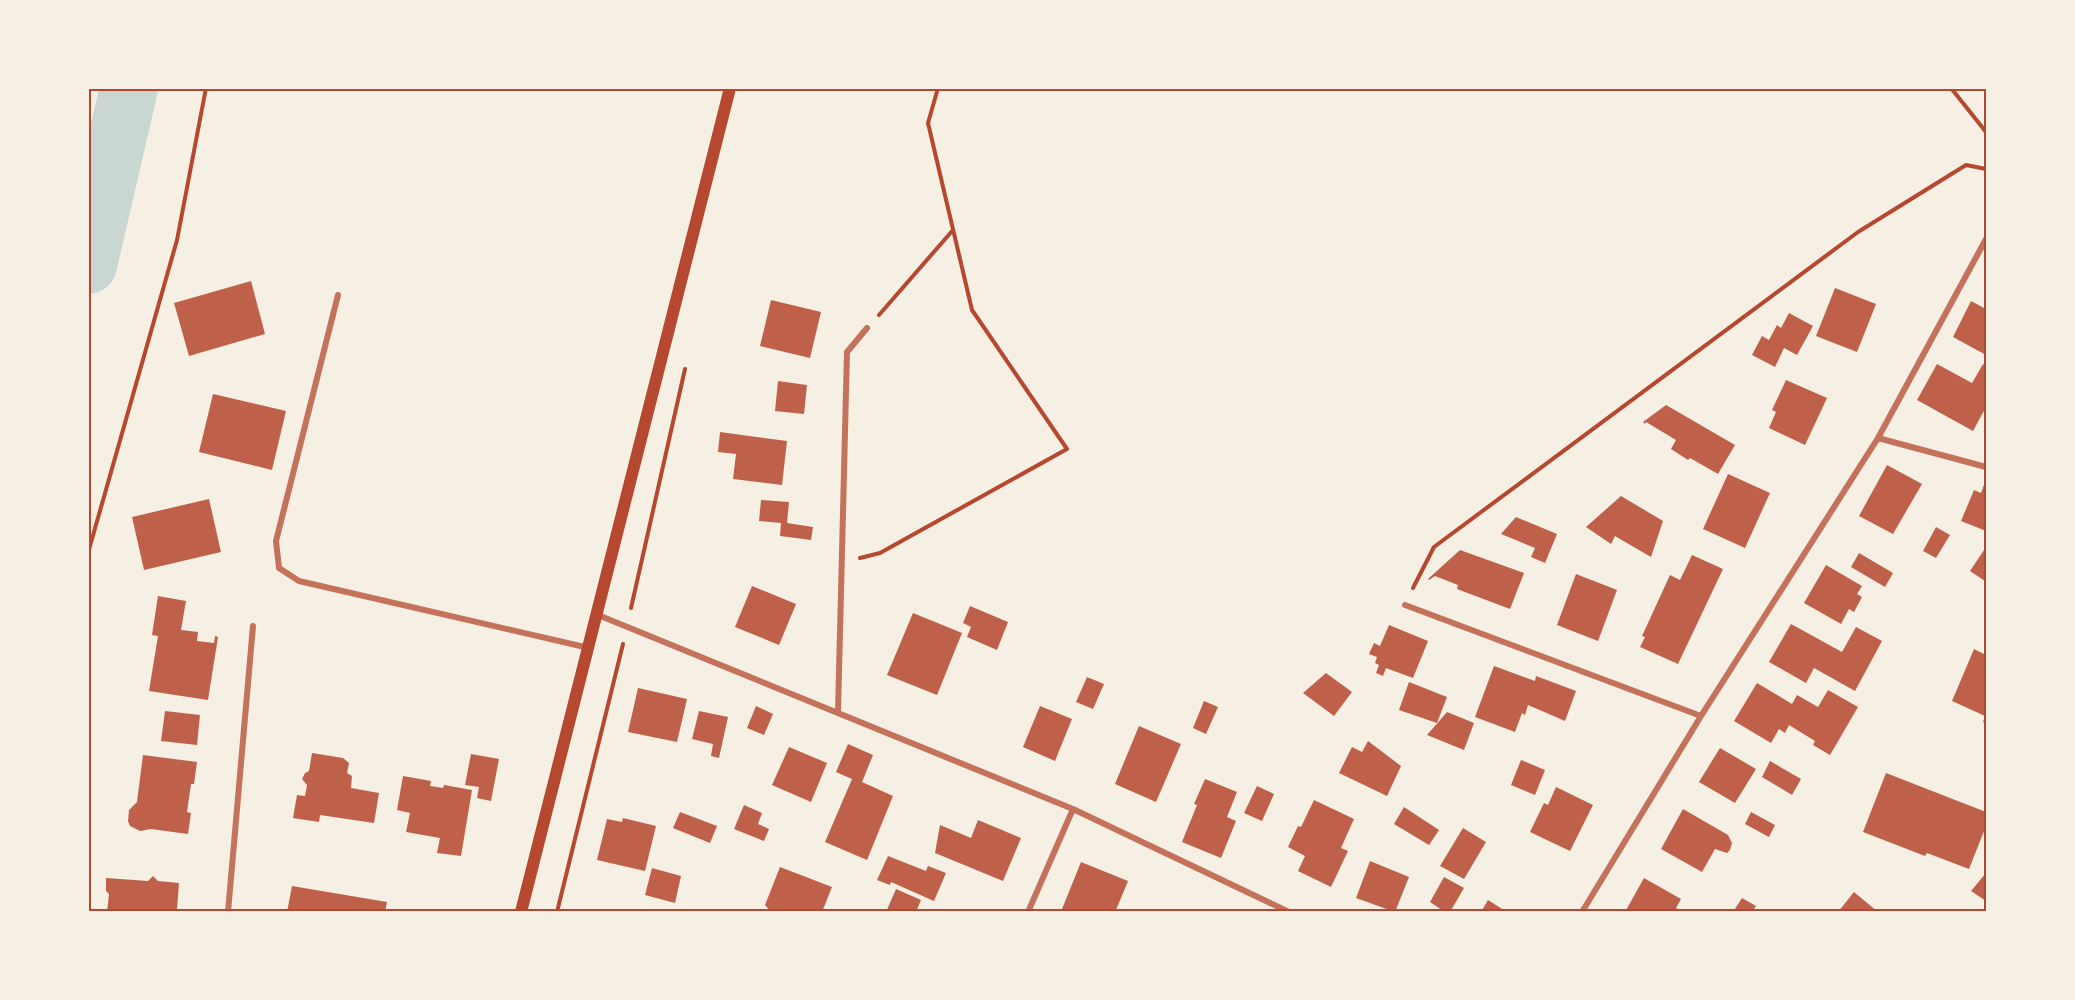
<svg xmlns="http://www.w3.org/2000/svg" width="2075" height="1000" viewBox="0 0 2075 1000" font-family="'DM Sans',sans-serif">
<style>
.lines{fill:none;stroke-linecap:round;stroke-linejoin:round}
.river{stroke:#c9d6d2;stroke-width:58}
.building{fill:#bf614a}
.path{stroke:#b5482f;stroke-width:4}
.minor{stroke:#c5725c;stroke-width:6}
.secondary{stroke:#b5482f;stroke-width:12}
.neatline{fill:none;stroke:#b5482f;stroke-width:2}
</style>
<rect width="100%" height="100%" fill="#f6efe4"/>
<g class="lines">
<path class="river" d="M88 265 129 88"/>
</g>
<path class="building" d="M251 281 265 334 189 356 174 303Z
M1835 288 1876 304 1857 352 1816 336Z
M771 300 821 312 810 358 760 346Z
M1971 301 1986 309V355L1953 337Z
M1789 313 1813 326 1797 355 1784 348 1775 367 1752 355 1762 336 1769 340 1777 325 1781 328Z
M1937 364 1972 383 1983 364 1986 366V407L1973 431 1917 400Z
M1786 380 1827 398 1805 445 1769 428 1776 412 1772 410Z
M778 381 807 385 804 414 775 411Z
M213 394 286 411 272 470 199 452Z
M1666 405 1735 445 1718 474 1690 458 1688 460 1671 449 1676 440 1646 422 1645 424 1643 422Z
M720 432 787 441 782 485 733 479 736 454 718 452Z
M1887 465 1922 484 1893 534 1859 516Z
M1728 474 1770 493 1745 548 1703 529Z
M1985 482 1986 483V531L1961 521 1974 490 1981 493Z
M1621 496 1663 521 1651 557 1615 536 1611 544 1586 527Z
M209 499 221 552 144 570 132 517Z
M761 500 789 502 787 523 813 527 811 540 780 536 781 523 759 521Z
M1516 517 1557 534 1545 563 1531 557 1535 548 1501 534Z
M1936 527 1950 535 1936 558 1923 551Z
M1460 550 1524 573 1510 609 1457 589 1458 585 1435 576 1429 580 1428 579Z
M1984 550 1986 551 1985 581 1970 571Z
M1859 553 1893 573 1885 587 1851 567Z
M1692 555 1723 569 1678 664 1640 647 1645 637 1642 636 1670 575 1680 580Z
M1826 565 1862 586 1857 594 1862 597 1854 612 1849 609 1841 624 1804 603Z
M1576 574 1617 590 1598 641 1557 625Z
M752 586 796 604 779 645 735 627Z
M158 596 186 601 181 630 198 632 197 641 214 643 215 636 218 637 208 700 149 691 158 636 152 635Z
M970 606 1008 622 997 650 967 637 971 627 963 623Z
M913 613 962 633 937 695 887 675Z
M1791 624 1842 652 1856 627 1882 641 1855 691 1814 668 1806 683 1769 662Z
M1389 625 1428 641 1413 678 1386 668 1383 676 1376 673 1379 665 1375 663 1377 657 1369 654 1374 643 1380 646Z
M1974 649 1986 655V723L1983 722 1985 716 1952 701Z
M1494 666 1535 681 1536 676 1576 691 1565 721 1528 705 1525 715 1522 713 1515 732 1475 717Z
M1326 673 1352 692 1334 716 1303 693Z
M1087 677 1104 684 1093 709 1076 702Z
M1409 682 1447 697 1437 723 1399 710Z
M1757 683 1792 704 1797 695 1818 707 1828 690 1858 707 1830 755 1813 745 1815 741 1789 725 1785 733 1779 729 1771 743 1734 721Z
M638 688 687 699 677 742 628 732Z
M1204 701 1218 707 1206 734 1193 728Z
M756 706 773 714 764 735 747 728Z
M1040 706 1072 719 1055 761 1023 747Z
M165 711 200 715 197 745 161 741Z
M699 711 728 717 719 758 711 756 713 744 692 739Z
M1447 712 1474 723 1464 750 1427 735Z
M1139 726 1181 744 1156 802 1115 784Z
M1368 741 1401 766 1387 796 1339 773 1352 747 1362 752Z
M848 744 873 755 862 782 893 796 867 860 825 842 852 779 836 772Z
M789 747 827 763 811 802 772 785Z
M1720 748 1756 769 1735 803 1699 782Z
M312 753 343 758 349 763 347 773 352 776 351 788 379 793 374 823 320 815 319 822 293 818 297 795 305 796 307 785 302 779 305 773 309 771Z
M471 754 499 759 491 801 477 798 479 787 465 785Z
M143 755 197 762 194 784H191L187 812 191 813 188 834 151 829 140 831 130 826 128 821 129 810 137 802Z
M1521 760 1545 770 1535 795 1511 785Z
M1770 761 1801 779 1792 795 1762 777Z
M1886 773 1986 812V826L1969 869 1927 853 1925 856 1863 832Z
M403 776 431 781 430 786 443 788 444 785 472 790 461 856 437 853 440 838 406 832 410 813 397 810Z
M1205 779 1237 792 1227 817 1236 821 1221 858 1182 842 1197 805 1194 804Z
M1257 786 1274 794 1262 821 1244 813Z
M1556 787 1593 805 1570 851 1530 832 1544 803 1548 805Z
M1314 800 1354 819 1341 848 1348 851 1331 887 1298 871 1305 856 1288 847 1298 826 1301 827Z
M744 805 762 813 758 824 769 829 764 841 734 829Z
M1404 807 1439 830 1429 845 1394 824Z
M1683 809 1728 835 1732 843 1730 850 1727 853 1715 849 1702 872 1661 849Z
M680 812 717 826 710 843 673 828Z
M1751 812 1775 825 1769 837 1745 824Z
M623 818 656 826 645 871 597 860 607 819 622 822Z
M978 820 1021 838 1003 881 935 853 940 825 971 838Z
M1463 828 1486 842 1464 879 1440 866Z
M888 856 926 871 928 866 946 873 934 901 891 882 890 885 877 880Z
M1370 861 1409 877 1395 912 1356 898Z
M1081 862 1128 881 1116 910 1120 912H1068L1062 909Z
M780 867 832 887 822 912H771L765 905Z
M652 868 681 876 675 903 645 895Z
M1986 873V901L1971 891Z
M153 876 158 881 179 883 177 909 180 912H107L109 894 106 891V878L148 881Z
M1444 877 1464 888 1450 912H1445L1430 902Z
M1644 878 1681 899 1676 908 1682 912H1625Z
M292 886 387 902 385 912H287Z
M896 889 921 900 916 912H886Z
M1854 892 1878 912H1838Z
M1742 898 1756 906 1752 912H1733Z
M1488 900 1507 912H1481Z"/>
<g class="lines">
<path class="path" d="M1951 88 1986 132
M879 315 953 230
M88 553 177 240 206 88
M860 558 880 553 1067 449 972 310 928 123 938 88
M1413 588 1434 547 1858 232 1966 165 1986 169
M631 608 685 369
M557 912 623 644"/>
<path class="minor" d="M338 295 276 541 279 568 299 581 589 648
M1878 438 1986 467
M1405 605 1701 716
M598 615 1073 809 1289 912
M838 712 847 352 867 328
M228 912 253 626
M1028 912 1073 809
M1582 912 1701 716 1878 438 1986 239"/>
<path class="secondary" d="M521 912 730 88"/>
</g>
<rect width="2075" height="1000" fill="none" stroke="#f6efe4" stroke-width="180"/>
<rect x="90" y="90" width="1895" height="820" class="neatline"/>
</svg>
